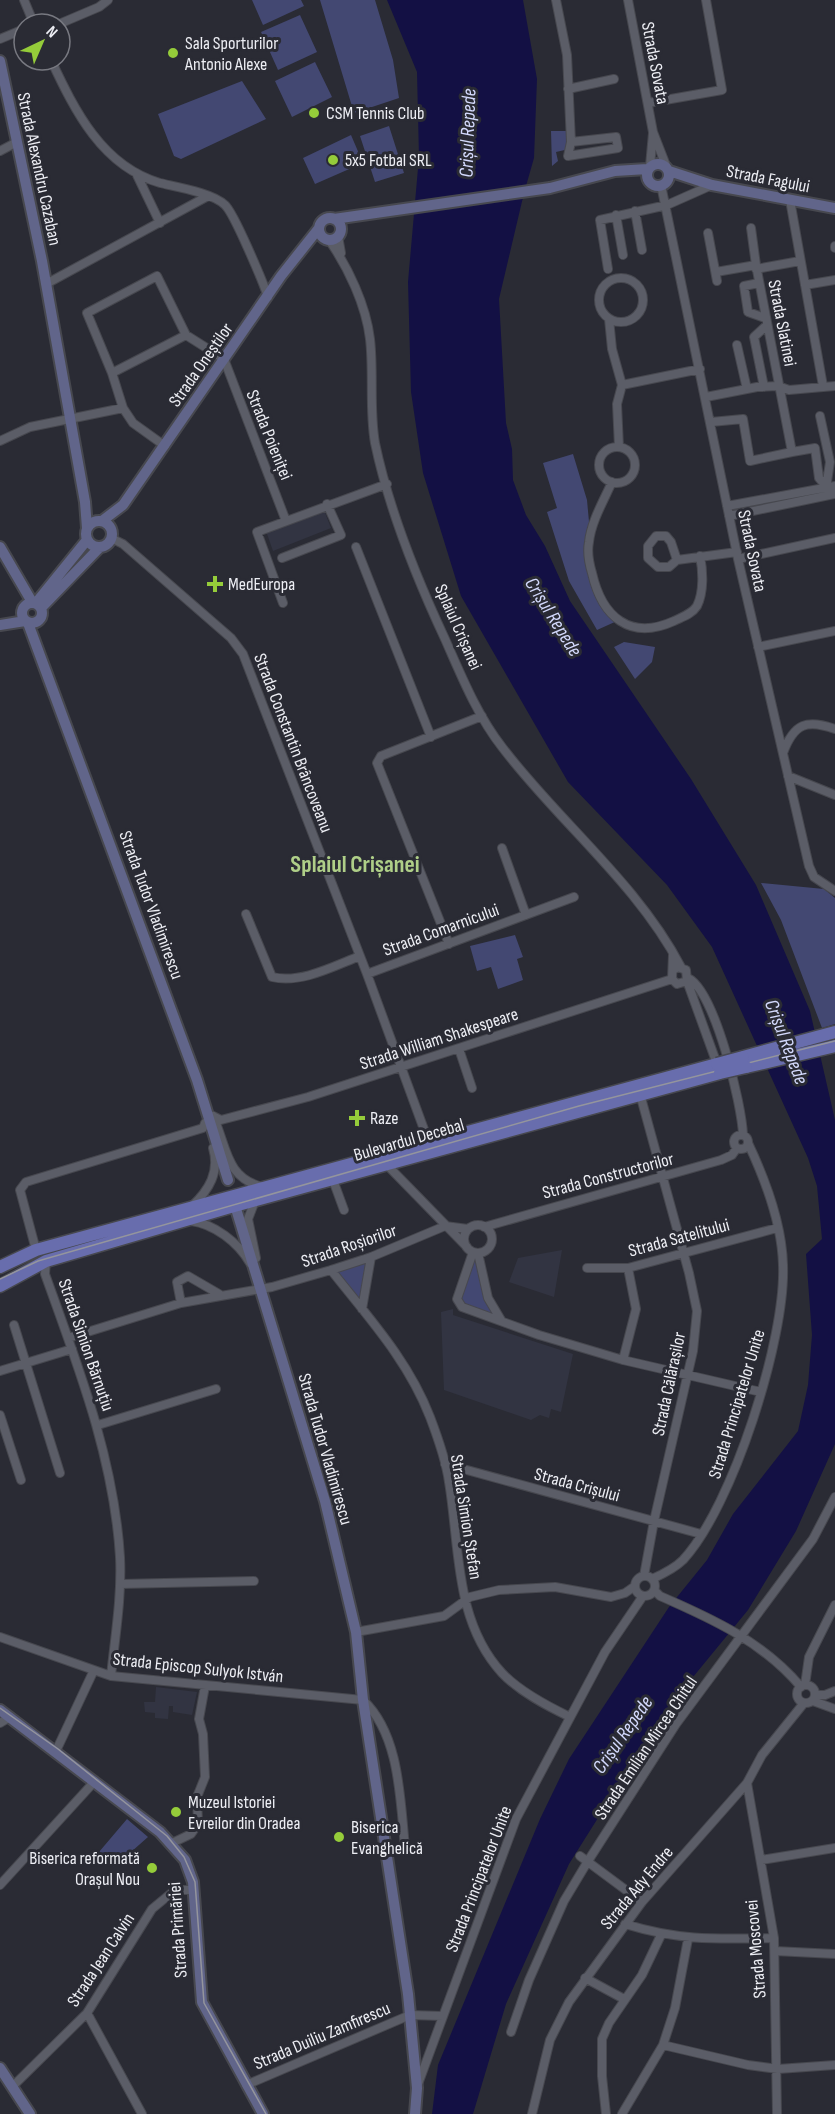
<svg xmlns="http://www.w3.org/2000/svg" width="835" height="2114" viewBox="0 0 835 2114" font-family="'Sofia Sans Condensed',sans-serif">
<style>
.built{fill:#323442}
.green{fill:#434872}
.water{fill:#131044}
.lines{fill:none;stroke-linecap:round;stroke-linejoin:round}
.street-casing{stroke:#47484f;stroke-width:10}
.secondary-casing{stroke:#47484f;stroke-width:14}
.primary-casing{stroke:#47484f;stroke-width:15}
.street{stroke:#5b5d67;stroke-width:8}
.secondary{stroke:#61658a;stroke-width:10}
.primary{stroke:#686dad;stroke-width:12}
.tram{stroke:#94959d;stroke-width:1.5}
.primary-bridge-casing{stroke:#47484f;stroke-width:15;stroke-linecap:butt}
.primary-bridge{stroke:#686dad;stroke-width:12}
.poi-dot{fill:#95cc3a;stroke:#2a2b34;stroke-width:2}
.labels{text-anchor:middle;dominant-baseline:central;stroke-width:6;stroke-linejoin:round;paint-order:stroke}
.poi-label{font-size:18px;fill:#edeef4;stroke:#2a2b34;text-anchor:start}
.street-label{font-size:18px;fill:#edeef4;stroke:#2a2b34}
.water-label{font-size:20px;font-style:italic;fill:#d3d9fc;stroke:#2a2b34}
.district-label{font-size:24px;font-weight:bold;fill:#afcf88;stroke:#2a2b34}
</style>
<rect width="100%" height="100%" fill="#2a2b34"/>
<path class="built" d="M324 510 331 528 273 551 266 531Z
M562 1250 554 1297 509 1282 518 1258Z
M453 1309V1315L573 1354 561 1412 551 1409 549 1418 540 1415 531 1420 444 1390 441 1312Z
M156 1687 197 1692 192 1715 173 1712V1706H169L168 1719 155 1718V1713L145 1712 144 1702H155Z"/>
<path class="green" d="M252 0H301L304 6 263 25Z
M320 0H375L393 60 399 98 354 113Z
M300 15 317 52 278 70 261 32Z
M315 62 332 97 292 117 275 81Z
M242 81 266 119 181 159 174 156 158 114Z
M389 126 404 173 375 182 360 136Z
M551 131H570L569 149 556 152 558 161 552 166Z
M351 135 363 163 315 184 303 158Z
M573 454 587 500 595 587 617 621 597 630 569 581 547 512 557 508 543 463Z
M624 642 655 647 652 662 635 679 614 647Z
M761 883 824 889 835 898V1024L822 1028 781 920Z
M515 935 523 957 517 959 523 980 498 989 491 967 477 971 470 946Z
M473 1252 478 1253 484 1284 501 1320 458 1304Z
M371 1257 362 1309 331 1270Z
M127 1819 148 1837 114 1867 99 1852Z"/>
<path class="water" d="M387 0H523L537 79 534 158 524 193 499 299 506 423 512 449 513 480 526 515 545 546 570 601 691 779 756 885 810 1011 835 1120V1444L796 1531 748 1610 666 1710 569 1864 506 2004 473 2114H432L438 2065 540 1819 569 1759 669 1607 707 1560 733 1514 798 1431 808 1385 812 1335 806 1254 822 1239 817 1186 808 1158 712 947 667 885 568 782 461 596 423 473 411 392 408 282 419 157 417 72Z"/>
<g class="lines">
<defs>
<path id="street" d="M24 0 34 24
M556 0 567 55 571 142 616 137 618 148 568 156 571 142
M628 0 653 132 667 168
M59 24 99 7 108 0
M0 39 24 29
M51 60C75 111 102 166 160 183 177 187 213 193 225 205 234 213 263 282 268 297
M568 89 614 79
M648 103 722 90 706 0
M0 151 17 142
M650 166 653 133
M136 173 160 223
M661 185 738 559 809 866 814 877 835 891
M790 200 823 386
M635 211 642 250
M616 215 623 255
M708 233 717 281
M338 236 341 253
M329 240C348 267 366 305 370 339 374 373 369 409 375 443 389 510 416 577 445 639 461 675 477 715 502 747 559 822 637 883 681 967
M835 246V248
M756 265 792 452 815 448 819 478 826 486
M608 269 600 220 667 205 712 185
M756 269 800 261
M716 272 756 265 751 228
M599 300a22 22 0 1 1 44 0a22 22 0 1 1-44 0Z
M759 283 744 286 748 312 765 318
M46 284 208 196
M805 285 835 280
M609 319 612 349 622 385 617 404 619 447
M737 345 747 389
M112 373 186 335
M622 385 700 369
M764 387 754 337 767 325
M706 397 757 387 778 386 789 390 835 386
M820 416 830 462 826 488
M711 422 743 419 750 461 792 452
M0 441 30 427 123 408
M165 446 133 423 123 408 112 373 87 313 157 276 186 335 224 359 286 521
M599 465a18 18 0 1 1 36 0a18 18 0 1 1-36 0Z
M612 482C604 500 591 522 589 542 587 552 589 563 592 573 602 617 630 641 674 621 682 617 692 614 697 606 704 592 703 571 700 556
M727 506 835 486
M729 516 835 494
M656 536H666L671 542 677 560 669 567H658L648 558V546Z
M111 538 123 544 231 638 243 654 367 974 429 1143
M356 547 431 737
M282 558 341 535 327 504
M738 559 835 538
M677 560 737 552
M283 603 257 532 387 484
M758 647 835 631
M783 753C794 723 807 719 835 729
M788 776 835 795
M502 848 526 915
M246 914 272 977C301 984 334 966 360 956
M449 944 377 763 381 756 482 716
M673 955 672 979 677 984 687 981 686 970 678 967 673 970
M367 974 574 897
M688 978C715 991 742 1105 743 1135
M687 981 717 1064
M459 1049 472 1088
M640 1094 689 1273 697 1311 693 1351 654 1521 644 1576
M213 1116 221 1120 308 1097 672 979
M213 1116C227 1146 225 1178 263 1187
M734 1142a7 7 0 1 1 14 0a7 7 0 1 1-14 0Z
M387 1165 467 1247
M333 1180 344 1210
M255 1201 248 1219 256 1258
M192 1206C209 1190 220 1172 213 1148
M191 1221C214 1224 238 1242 250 1263
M464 1239a14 14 0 1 1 28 0a14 14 0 1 1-28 0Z
M445 1226 468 1229
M484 1227 721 1160 732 1155 737 1148
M36 1250 20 1190 26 1182 203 1128 205 1123
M473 1252 457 1299 462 1307 539 1335 623 1360
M478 1253 488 1298 501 1320
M46 1261 45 1274C78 1366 114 1458 120 1557 122 1596 115 1637 111 1676
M587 1268H628L777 1228
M628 1268 636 1309 623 1360 761 1392
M331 1270C368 1317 408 1360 430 1417 438 1438 446 1460 449 1482 460 1547 454 1621 502 1673 520 1692 547 1706 570 1717
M181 1303 177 1282 188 1276 219 1294
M362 1309 371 1257
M14 1325 60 1473
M68 1338 181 1303 272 1287 331 1270 371 1257 445 1226
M0 1371 72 1349
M0 1415 21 1480
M98 1425 216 1389
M445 1464 701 1534
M635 1586a10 10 0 1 1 20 0a10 10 0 1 1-20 0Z
M652 1579C663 1574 675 1568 683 1560 733 1506 786 1338 783 1265 782 1225 765 1179 748 1143
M120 1584 254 1581
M655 1591 660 1596C713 1619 763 1642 801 1687
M356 1632 444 1616 470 1597 499 1590 555 1587 611 1597 625 1593 635 1586
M0 1637 111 1676 363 1700C400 1735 400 1799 405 1847L387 1849
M805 1685 809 1657 835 1605
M797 1694a9 9 0 1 1 18 0a9 9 0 1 1-18 0Z
M815 1695H825L835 1691
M813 1701 835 1709
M0 1723 10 1717
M56 1751 94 1670
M747 1783 774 1938 777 2114
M172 1843 191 1834 198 1824 197 1797 205 1777 203 1734 199 1719 205 1686
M580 1856 642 1902
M761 1860 835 1848
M0 1885 95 1781
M625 1924C680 1941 717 1939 774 1938
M775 1951 835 1954
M585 1978 624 1999
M87 2013 142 2114
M511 2032 529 1980 564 1901 588 1861 676 1724 813 1539 835 1497
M663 2045 748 2065 778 2069 835 2065
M418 2084 516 1819 605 1652 643 1596
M246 2085 410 2015 443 2016
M13 2086 87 2013 152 1909 175 1890H194
M532 2114 550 2040 569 2002 642 1902 747 1783 762 1755 804 1703
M606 2114 602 2076V2039L609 2023 642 1975 661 1935
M622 2114 663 2045 675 2008 688 1939"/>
<path id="secondary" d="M0 61 42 261 85 502 87 528
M647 175a11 11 0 1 1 22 0a11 11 0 1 1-22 0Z
M669 171 712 185 835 208
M319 229a11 11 0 1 1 22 0a11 11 0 1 1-22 0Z
M334 219 550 188 615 171 647 169
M86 534a13 13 0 1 1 26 0a13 13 0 1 1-26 0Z
M102 521 123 505 281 276 319 228
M0 547 32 602
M22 613a10 10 0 1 1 20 0a10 10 0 1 1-20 0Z
M36 603 87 540
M41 608 100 547
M28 623 197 1080 228 1180
M0 625 25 621
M237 1212 325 1501 356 1632 363 1700 408 1994 417 2088 415 2114
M0 1710 160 1832 185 1860 193 1882 202 2002 263 2114
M0 2068 30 2114"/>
<path id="primary" d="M743 1057 835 1032
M746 1067 835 1046
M0 1267 36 1250 717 1064
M0 1286 46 1261 227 1208 720 1073"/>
</defs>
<use href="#street" class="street-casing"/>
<use href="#secondary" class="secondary-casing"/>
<use href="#primary" class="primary-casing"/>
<use href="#street" class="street"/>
<use href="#secondary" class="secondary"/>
<use href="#primary" class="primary"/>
<path class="tram" d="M0 1279 38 1261 579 1106 835 1041
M0 1708 58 1749 167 1836 184 1857 195 1882 204 2003 266 2114"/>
<defs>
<path id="primary-bridge" d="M717 1064 743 1057
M720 1073 746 1067"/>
</defs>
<use href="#primary-bridge" class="primary-bridge-casing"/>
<use href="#primary-bridge" class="primary-bridge"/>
</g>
<g class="poi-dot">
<circle cx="173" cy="53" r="6"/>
<circle cx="314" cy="113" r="6"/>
<circle cx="333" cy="160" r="6"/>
<path d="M212 575h6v6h6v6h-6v6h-6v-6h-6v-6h6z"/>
<path d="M354 1109h6v6h6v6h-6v6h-6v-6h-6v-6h6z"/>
<circle cx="176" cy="1812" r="6"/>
<circle cx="339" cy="1837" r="6"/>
<circle cx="152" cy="1868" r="6"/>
</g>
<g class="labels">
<g class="poi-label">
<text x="185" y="43">Sala Sporturilor<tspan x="185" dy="21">Antonio Alexe</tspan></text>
<text x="326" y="113">CSM Tennis Club</text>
<text x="345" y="160">5x5 Fotbal SRL</text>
<text x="228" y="584">MedEuropa</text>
<text x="370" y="1118">Raze</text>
<text x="188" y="1802">Muzeul Istoriei<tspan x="188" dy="21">Evreilor din Oradea</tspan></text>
<text x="351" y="1827">Biserica<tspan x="351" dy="21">Evanghelică</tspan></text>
<text x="140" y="1858" text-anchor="end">Biserica reformată<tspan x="140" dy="21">Orașul Nou</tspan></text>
</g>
<g class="street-label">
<text transform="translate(655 63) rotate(79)">Strada Sovata</text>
<text transform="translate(39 169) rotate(78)">Strada Alexandru Cazaban</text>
<text transform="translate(768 179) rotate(11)">Strada Fagului</text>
<text transform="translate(782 323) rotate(79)">Strada Slatinei</text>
<text transform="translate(201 365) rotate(-55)">Strada Oneștilor</text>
<text transform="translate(269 435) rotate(68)">Strada Poieniței</text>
<text transform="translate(752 551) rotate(78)">Strada Sovata</text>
<text transform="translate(458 627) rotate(66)">Splaiul Crișanei</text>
<text transform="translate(293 743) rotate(69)">Strada Constantin Brâncoveanu</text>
<text transform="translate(151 905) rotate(70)">Strada Tudor Vladimirescu</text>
<text transform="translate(441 930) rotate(-20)">Strada Comarnicului</text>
<text transform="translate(439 1039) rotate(-18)">Strada William Shakespeare</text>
<text transform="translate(409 1140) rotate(-16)">Bulevardul Decebal</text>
<text transform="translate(608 1176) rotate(-15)">Strada Constructorilor</text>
<text transform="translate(679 1238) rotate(-15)">Strada Satelitului</text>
<text transform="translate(349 1246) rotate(-19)">Strada Roșiorilor</text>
<text transform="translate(86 1345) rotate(71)">Strada Simion Bărnuțiu</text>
<text transform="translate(669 1384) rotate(-78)">Strada Călărașilor</text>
<text transform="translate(737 1404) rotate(-73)">Strada Principatelor Unite</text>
<text transform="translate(325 1449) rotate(74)">Strada Tudor Vladimirescu</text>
<text transform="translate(577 1485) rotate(15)">Strada Crișului</text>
<text transform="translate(466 1517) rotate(81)">Strada Simion Ștefan</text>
<text transform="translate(198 1668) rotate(6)">Strada Episcop Sulyok István</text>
<text transform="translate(646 1748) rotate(-56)">Strada Emilian Mircea Chitul</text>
<text transform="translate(479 1879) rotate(-69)">Strada Principatelor Unite</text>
<text transform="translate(637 1888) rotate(-50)">Strada Ady Endre</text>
<text transform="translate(178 1930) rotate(-94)">Strada Primăriei</text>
<text transform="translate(756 1949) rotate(-95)">Strada Moscovei</text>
<text transform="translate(101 1960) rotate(-57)">Strada Jean Calvin</text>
<text transform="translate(322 2036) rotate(-23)">Strada Duiliu Zamfirescu</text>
</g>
<g class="water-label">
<text transform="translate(468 133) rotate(-88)">Crișul Repede</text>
<text transform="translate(553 617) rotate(58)">Crișul Repede</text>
<text transform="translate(786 1042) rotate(69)">Crișul Repede</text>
<text transform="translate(623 1735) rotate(-55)">Crișul Repede</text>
</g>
<g class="district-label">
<text x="355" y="864">Splaiul Crișanei</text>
</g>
</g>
<g transform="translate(42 42) rotate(44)"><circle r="28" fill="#2a2b34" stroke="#787981" stroke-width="1.5"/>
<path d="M0-4.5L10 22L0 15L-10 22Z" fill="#95cc3a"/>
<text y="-9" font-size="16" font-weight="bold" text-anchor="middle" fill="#edeef4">N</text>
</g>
</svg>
